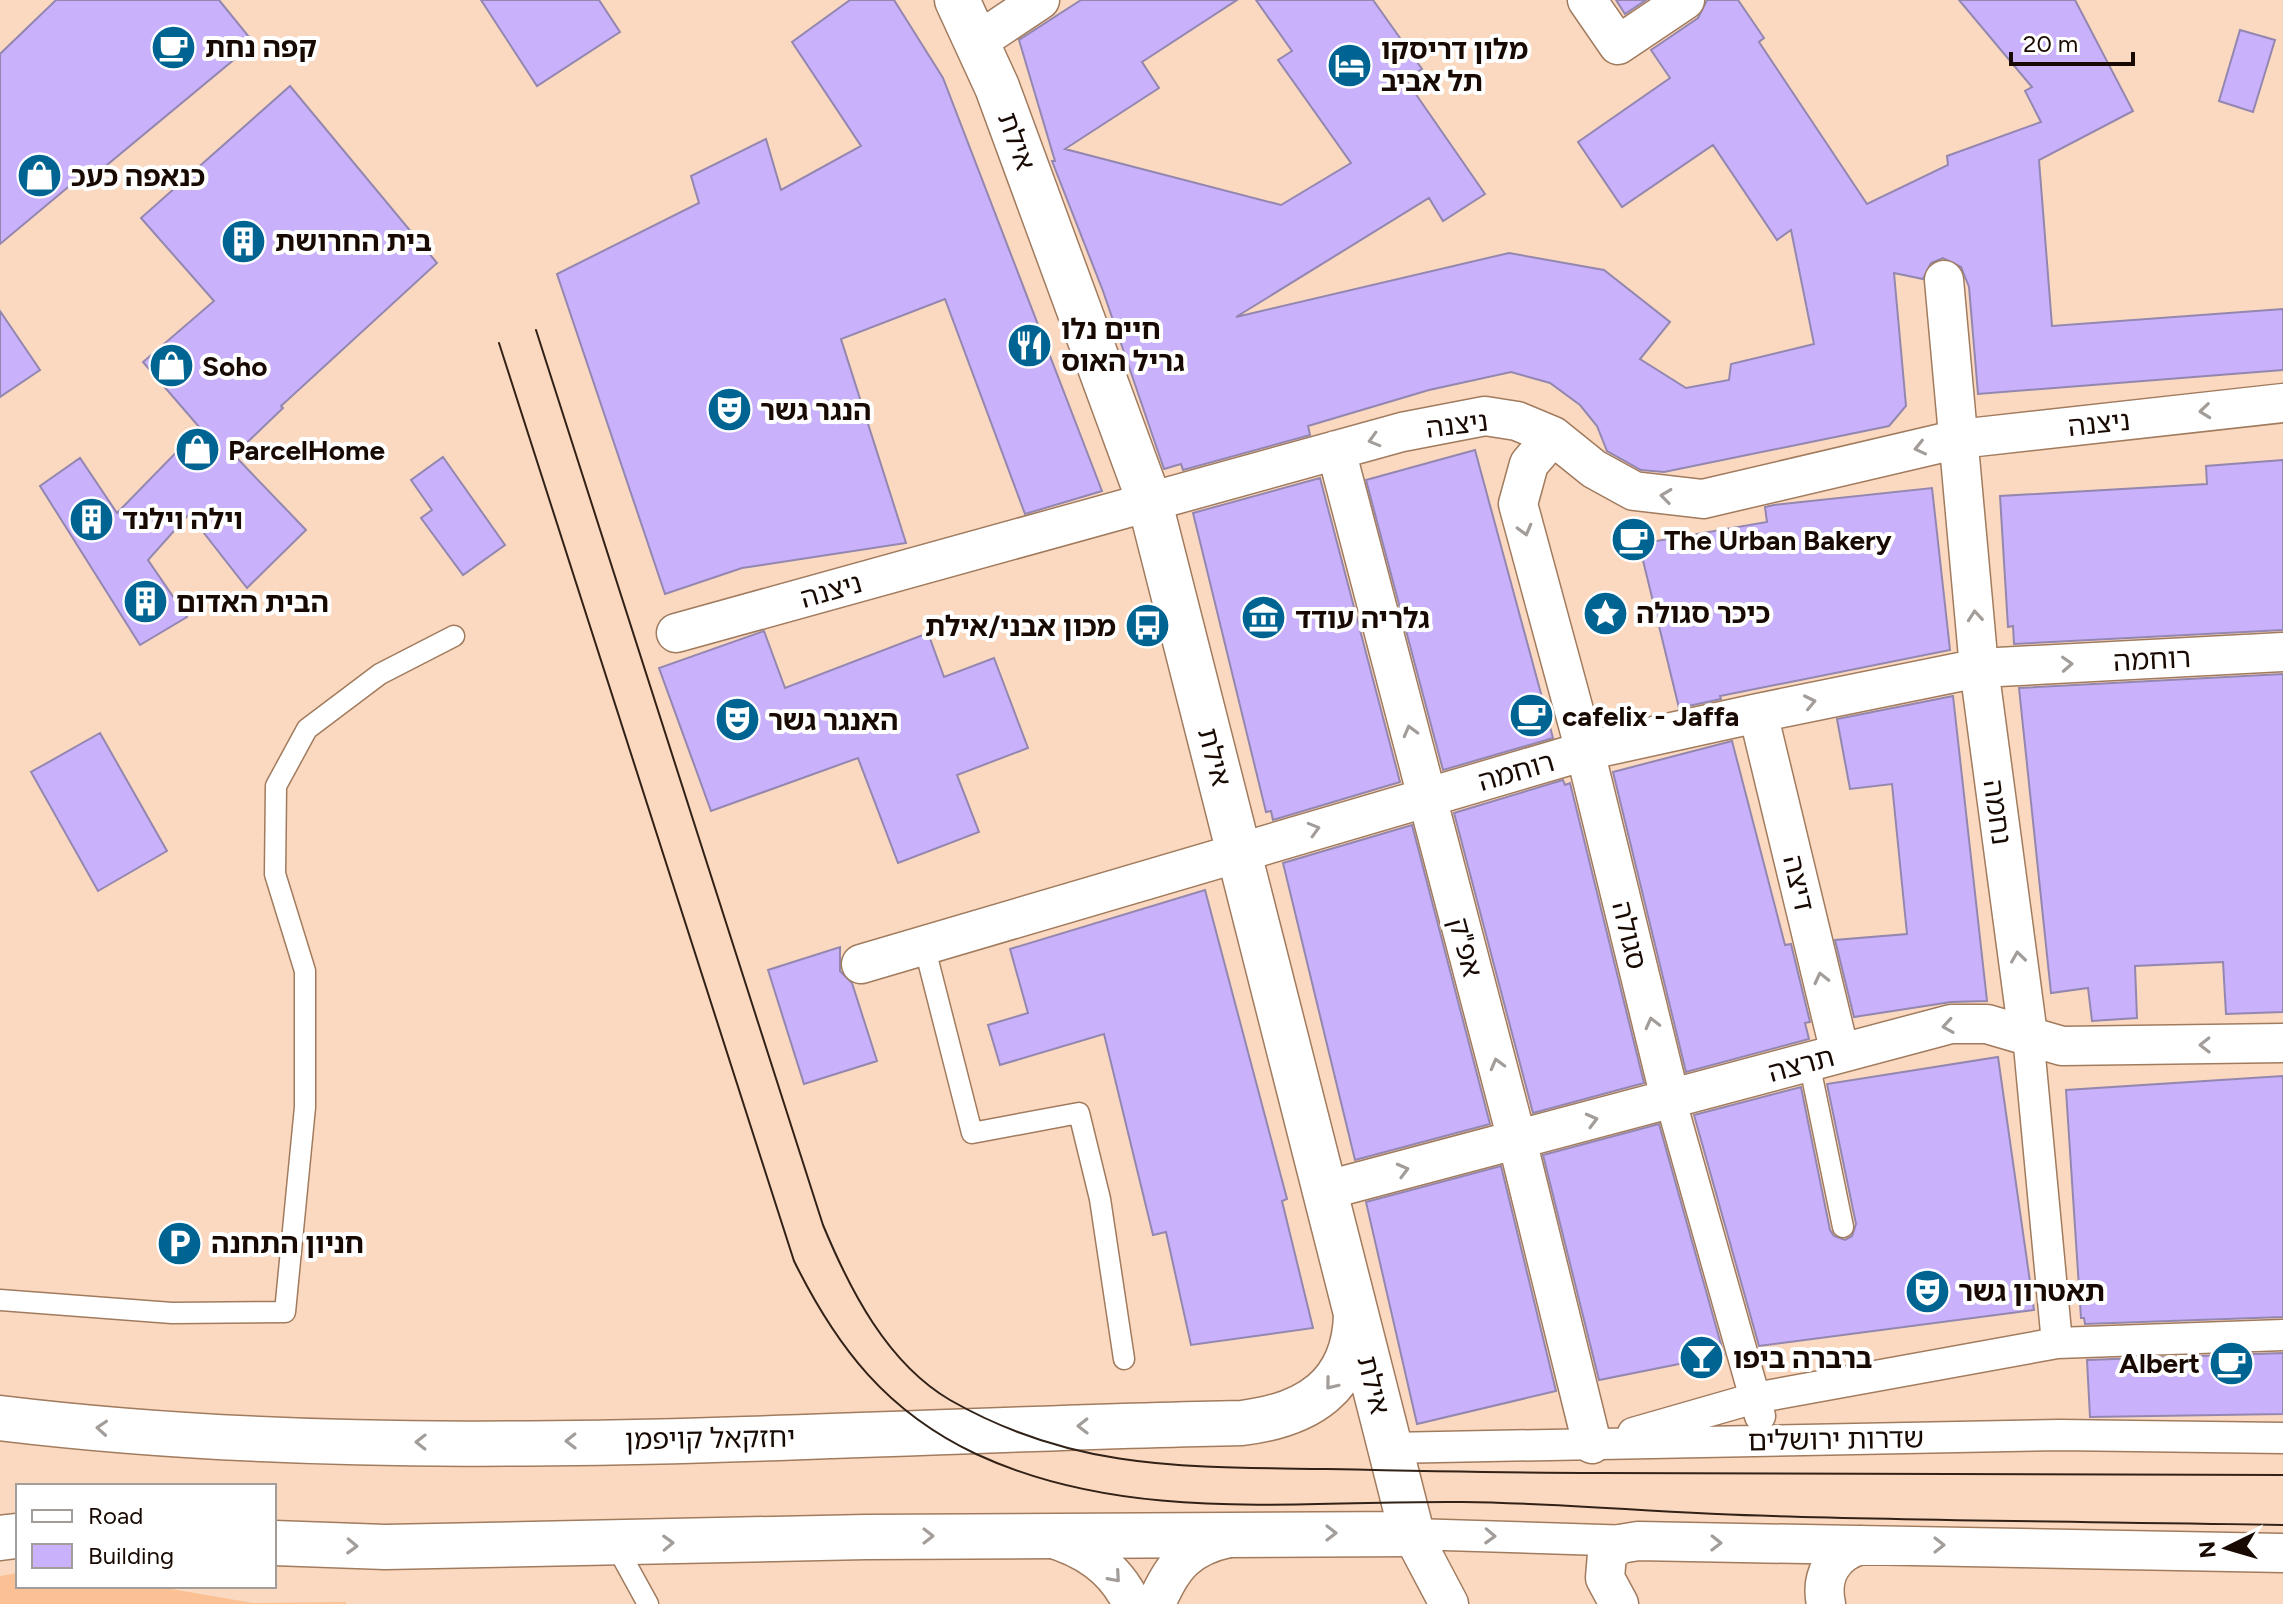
<svg xmlns="http://www.w3.org/2000/svg" width="2283" height="1604" viewBox="0 0 2283 1604" font-family="Figtree,'Noto Sans Hebrew',sans-serif">
<style>
.green{fill:#fbc194}
.building{fill:#c9b1fc;stroke:#9387b0;stroke-width:2}
.lines{fill:none;stroke-linecap:round;stroke-linejoin:round}
.service-casing{stroke:#a17b5e;stroke-width:23}
.pedestrian-casing{stroke:#a17b5e;stroke-width:33}
.minor-casing{stroke:#a17b5e;stroke-width:41}
.tertiary-casing{stroke:#a17b5e;stroke-width:47}
.secondary-casing{stroke:#a17b5e;stroke-width:47}
.service{stroke:#fff;stroke-width:20}
.pedestrian{stroke:#fff;stroke-width:30}
.minor{stroke:#fff;stroke-width:38}
.tertiary{stroke:#fff;stroke-width:44}
.secondary{stroke:#fff;stroke-width:44}
.tram{stroke:#312117;stroke-width:2}
.oneway{stroke:#a39d9a}
.labels{text-anchor:middle;dominant-baseline:central;stroke-width:8;stroke-linejoin:round;paint-order:stroke}
.poi-label{font-size:28px;font-weight:bold;fill:#180a02;stroke:#fff;text-anchor:start}
.street-label{font-size:28px;fill:#180a02;stroke:#fff}
</style>
<rect width="100%" height="100%" fill="#fbd9c0"/>
<path class="green" d="M18 1573V1586H154L253 1603 346 1602V1604H0V1576Z"/>
<path class="building" d="M56 0H219L254 43 96 174 91 168 0 244V54Z
M481 0H599L620 32 537 86Z
M850 0H894L943 78 1102 491 1025 514 945 299 841 339 906 543 742 568 665 594 557 274 699 203 691 176 766 139 781 190 861 146 792 42Z
M1081 0H1237L1142 62 1159 88 1065 149 1281 205 1351 163 1278 60 1292 51 1256 0H1373L1422 69 1406 80 1485 194 1443 221 1429 198 1236 317 1509 253 1604 270 1670 322 1640 359 1686 388 1729 380 1731 364 1814 344 1791 230 1777 240 1713 145 1622 207 1578 142 1670 78 1651 50 1698 18 1707 0H1738L1764 38 1759 42 1867 204 1948 165 1947 156 2041 122 2025 91 2032 87 1959 0H2075L2133 111 2039 160 2052 326 2283 309V370L1978 394 1969 287 1961 267 1943 258 1931 263 1923 279 1894 273 1906 406 1889 426 1664 472 1641 470 1607 451 1597 426 1580 405 1550 383 1511 372 1429 390 1308 426 1310 435 1183 470 1181 464 1164 469 1103 291 1052 161H1055L1019 40Z
M1616 0H1646L1625 14Z
M2240 30 2275 40 2253 112 2219 101Z
M290 86 437 263 281 406 283 408 234 455 306 530 247 588 189 514 148 560 187 617 140 645 40 486 80 458 117 513 200 428 143 362 214 301 141 218Z
M0 311 40 370 0 397Z
M1475 450 1553 738 1443 770 1366 480Z
M443 457 505 545 463 575 421 518 432 510 411 480Z
M2283 460V630L2014 644 2013 626 2008 627 2000 496 2207 484 2206 466Z
M1320 478 1400 782 1273 820 1271 811 1266 812 1193 513Z
M1932 488 1950 650 1720 696 1721 699 1679 708 1639 544 1767 522 1765 507 1774 505Z
M764 631 785 688 928 633 944 677 994 658 1028 748 957 775 979 832 898 863 858 758 711 811 659 668Z
M2283 674V1012L2226 1014 2223 962 2135 966 2137 1018 2092 1021 2088 988 2051 993 2019 688Z
M1953 696 1987 1001 1951 1002 1854 1017 1835 940 1907 934 1892 784 1850 789 1837 719Z
M100 733 167 851 98 891 31 772Z
M1732 741 1785 945 1791 944 1810 1022 1805 1023 1809 1039 1686 1072 1613 772Z
M1563 780 1565 785 1570 783 1644 1083 1533 1113 1454 813Z
M1412 825 1490 1124 1355 1160 1283 863Z
M1205 890 1287 1199 1282 1201 1313 1328 1191 1345 1166 1232 1153 1235 1104 1034 1000 1065 988 1025 1028 1013 1010 949Z
M840 947V971L852 983 877 1061 804 1084 768 970Z
M1998 1057 2034 1310 1759 1346 1694 1115 1801 1087 1830 1230 1834 1236 1845 1240 1852 1236 1856 1224 1827 1084Z
M2283 1076V1317L2085 1324 2084 1318H2081L2066 1090Z
M1659 1124 1724 1355 1599 1380 1543 1155Z
M1501 1166 1556 1391 1417 1424 1366 1202Z
M2283 1353V1414L2090 1417 2087 1360Z"/>
<g class="lines">
<defs>
<path id="service" d="M924 945 972 1133 1079 1113 1100 1199 1124 1359
M1809 1062 1843 1227
M0 1300 172 1313 285 1312 305 1107V971L275 874 276 786 307 729 380 674 454 636
M615 1544 648 1604"/>
<path id="pedestrian" d="M2028 1035 2057 1343
M1670 1098 1760 1416
M1633 1433 1755 1398 2057 1343 2283 1335
M1389 1448 2060 1435 2283 1438
M1412 1534 1634 1541"/>
<path id="minor" d="M1587 0 1618 45 1685 0
M977 42 1040 0
M1944 280 1979 668 2028 1035
M1553 436 1529 464 1518 504 1585 751 1670 1098
M1336 450 1517 1140 1592 1444
M676 633 1402 432 1485 416 1517 421 1553 436 1594 469 1634 491 1703 499 1959 439 2283 403
M1758 713 1840 1053
M861 964 1585 751 1758 713 1979 668 2283 652
M1327 1190 1951 1024H1987L2062 1046 2283 1043
M1412 1534 1449 1604
M1047 1537C1085 1548 1115 1567 1132 1604
M1156 1604C1172 1566 1187 1547 1229 1538
M1619 1604 1605 1578 1607 1554 1620 1544 1638 1541 2283 1553
M1826 1604C1820 1576 1833 1553 1861 1545"/>
<path id="tertiary" d="M0 1418C411 1468 829 1431 1242 1423 1307 1415 1354 1387 1356 1315
M274 1543 385 1547 866 1537 1412 1534 1150 503 997 87 957 0"/>
<path id="secondary" d="M0 1538 16 1536"/>
</defs>
<use href="#service" class="service-casing"/>
<use href="#pedestrian" class="pedestrian-casing"/>
<use href="#minor" class="minor-casing"/>
<use href="#tertiary" class="tertiary-casing"/>
<use href="#secondary" class="secondary-casing"/>
<use href="#service" class="service"/>
<use href="#pedestrian" class="pedestrian"/>
<use href="#minor" class="minor"/>
<use href="#tertiary" class="tertiary"/>
<use href="#secondary" class="secondary"/>
<path class="tram" d="M536 330 823 1225C850 1290 887 1363 950 1400 1074 1471 1187 1467 1324 1469 1416 1471 1507 1473 1599 1473 1827 1474 2055 1475 2283 1475
M499 343 794 1261C837 1348 887 1412 976 1454 1129 1525 1299 1500 1463 1502 1566 1503 1669 1514 1773 1516 1943 1521 2113 1522 2283 1525"/>
</g>
<defs><path id="oneway-chevron" d="M-2-3.5L2.5 0L-2 3.5" fill="none" stroke-width="1.6" stroke-linecap="round" stroke-linejoin="round" transform="scale(2)"/></defs>
<g class="oneway">
<use href="#oneway-chevron" transform="translate(2205 411) rotate(174)"/>
<use href="#oneway-chevron" transform="translate(1374 440) rotate(164)"/>
<use href="#oneway-chevron" transform="translate(1920 448) rotate(167)"/>
<use href="#oneway-chevron" transform="translate(1666 496) rotate(-173)"/>
<use href="#oneway-chevron" transform="translate(1525 530) rotate(75)"/>
<use href="#oneway-chevron" transform="translate(1975 616) rotate(-95)"/>
<use href="#oneway-chevron" transform="translate(2067 664) rotate(-3)"/>
<use href="#oneway-chevron" transform="translate(1810 702) rotate(-12)"/>
<use href="#oneway-chevron" transform="translate(1410 731) rotate(-105)"/>
<use href="#oneway-chevron" transform="translate(1314 829) rotate(-16)"/>
<use href="#oneway-chevron" transform="translate(2018 957) rotate(-98)"/>
<use href="#oneway-chevron" transform="translate(1821 978) rotate(-103)"/>
<use href="#oneway-chevron" transform="translate(1652 1023) rotate(-104)"/>
<use href="#oneway-chevron" transform="translate(1948 1026) rotate(171)"/>
<use href="#oneway-chevron" transform="translate(2205 1045) rotate(179)"/>
<use href="#oneway-chevron" transform="translate(1497 1064) rotate(-105)"/>
<use href="#oneway-chevron" transform="translate(1592 1120) rotate(-15)"/>
<use href="#oneway-chevron" transform="translate(1403 1170) rotate(-15)"/>
<use href="#oneway-chevron" transform="translate(1331 1384) rotate(129)"/>
<use href="#oneway-chevron" transform="translate(1083 1426) rotate(179)"/>
<use href="#oneway-chevron" transform="translate(102 1428) rotate(-176)"/>
<use href="#oneway-chevron" transform="translate(571 1441) rotate(179)"/>
<use href="#oneway-chevron" transform="translate(421 1442) rotate(-179)"/>
<use href="#oneway-chevron" transform="translate(1331 1533)"/>
<use href="#oneway-chevron" transform="translate(928 1536)"/>
<use href="#oneway-chevron" transform="translate(1490 1536) rotate(2)"/>
<use href="#oneway-chevron" transform="translate(668 1543) rotate(-2)"/>
<use href="#oneway-chevron" transform="translate(1716 1543) rotate(1)"/>
<use href="#oneway-chevron" transform="translate(1939 1545)"/>
<use href="#oneway-chevron" transform="translate(352 1546) rotate(2)"/>
<use href="#oneway-chevron" transform="translate(1115 1577) rotate(49)"/>
</g>
<defs>
<symbol id="cafe-disc" viewBox="-11 -11 22 22"><circle r="9.5" fill="#006493" stroke="#fff"/><path d="M-5.5-4.5H6V0H3Q3 3.5 0 3.5H-2.5Q-5.5 3.5-5.5 0ZM3-3.2v2h1.7v-2ZM-6 4.5H4V6H-6Z" fill="#fff"/></symbol>
<symbol id="hotel-disc" viewBox="-11 -11 22 22"><circle r="9.5" fill="#006493" stroke="#fff"/><path d="M-6-4.5h1.5V1H6V5H4.5V3h-9V5H-6ZM-4 0a1.8 1.8 0 1 1 3.6 0ZM.5 0V-2.5h3Q6-2.5 6 0Z" fill="#fff"/></symbol>
<symbol id="shop-disc" viewBox="-11 -11 22 22"><circle r="9.5" fill="#006493" stroke="#fff"/><path d="M-5-2.5h2.3a2.7 3.5 0 0 1 5.4 0H5L5.5 6h-11ZM-1.5-2.5h3a1.5 2.3 0 0 0-3 0Z" fill="#fff"/></symbol>
<symbol id="building-disc" viewBox="-11 -11 22 22"><circle r="9.5" fill="#006493" stroke="#fff"/><path d="M-4-6H4V6H1V3H-1V6H-4ZM-2.5-4.3h1.7v1.8h-1.7ZM.8-4.3h1.7v1.8H.8ZM-2.5-1h1.7V.8h-1.7ZM.8-1h1.7V.8H.8Z" fill="#fff"/></symbol>
<symbol id="restaurant-disc" viewBox="-11 -11 22 22"><circle r="9.5" fill="#006493" stroke="#fff"/><path d="M-5-6h1v4h1v-4h1v4h1v-4h1v5L-1.5 .5V6h-2V.5L-5-1ZM5-6V6H3V1.5H1.5Q1.5-4 5-6Z" fill="#fff"/></symbol>
<symbol id="theatre-disc" viewBox="-11 -11 22 22"><circle r="9.5" fill="#006493" stroke="#fff"/><path d="M-5-5.5Q0-4 5-5.5V0Q5 5 0 6Q-5 5-5 0ZM-3.3-2.5H-1v1.5H-3.3ZM1-2.5H3.3v1.5H1ZM-2.8 1Q0 5.5 2.8 1Z" fill="#fff"/></symbol>
<symbol id="sight-disc" viewBox="-11 -11 22 22"><circle r="9.5" fill="#006493" stroke="#fff"/><path d="M0-6L1.8-2.2L6-1.7L2.9 1.2L3.7 5.4L0 3.3L-3.7 5.4L-2.9 1.2L-6-1.7L-1.8-2.2Z" fill="#fff"/></symbol>
<symbol id="museum-disc" viewBox="-11 -11 22 22"><circle r="9.5" fill="#006493" stroke="#fff"/><path d="M0-6L6-3V-2H-6V-3ZM-5-1h2V3h-2ZM-1-1h2V3h-2ZM3-1h2V3H3ZM-6 4H6V6H-6Z" fill="#fff"/></symbol>
<symbol id="bus-disc" viewBox="-11 -11 22 22"><circle r="9.5" fill="#006493" stroke="#fff"/><path d="M-5-6H5V4H4V6H2V4H-2V6H-4V4H-5ZM-3.5-4V0h7V-4ZM-3.5 1.2v1.5H-2V1.2ZM2 1.2v1.5H3.5V1.2Z" fill="#fff"/></symbol>
<symbol id="parking-disc" viewBox="-11 -11 22 22"><circle r="9.5" fill="#006493" stroke="#fff"/><path d="M-3.5-5.5H1a3.5 3.5 0 0 1 0 7H-1V5.5H-3.5ZM-1-3.4V-.6H.8a1.4 1.4 0 0 0 0-2.8Z" fill="#fff"/></symbol>
<symbol id="bar-disc" viewBox="-11 -11 22 22"><circle r="9.5" fill="#006493" stroke="#fff"/><path d="M-6-5H6L.8 .8V4.5H3.5V6h-7V4.5H-.8V.8Z" fill="#fff"/></symbol>
</defs>
<g fill-rule="evenodd">
<use href="#cafe-disc" x="148" y="22" width="51" height="51"/>
<use href="#hotel-disc" x="1324" y="40" width="51" height="51"/>
<use href="#shop-disc" x="14" y="150" width="51" height="51"/>
<use href="#building-disc" x="218" y="216" width="51" height="51"/>
<use href="#restaurant-disc" x="1004" y="320" width="51" height="51"/>
<use href="#shop-disc" x="146" y="340" width="51" height="51"/>
<use href="#theatre-disc" x="704" y="384" width="51" height="51"/>
<use href="#shop-disc" x="172" y="424" width="51" height="51"/>
<use href="#building-disc" x="66" y="494" width="51" height="51"/>
<use href="#cafe-disc" x="1608" y="514" width="51" height="51"/>
<use href="#building-disc" x="120" y="576" width="51" height="51"/>
<use href="#sight-disc" x="1580" y="588" width="51" height="51"/>
<use href="#museum-disc" x="1238" y="592" width="51" height="51"/>
<use href="#bus-disc" x="1122" y="600" width="51" height="51"/>
<use href="#cafe-disc" x="1506" y="690" width="51" height="51"/>
<use href="#theatre-disc" x="712" y="694" width="51" height="51"/>
<use href="#parking-disc" x="154" y="1218" width="51" height="51"/>
<use href="#theatre-disc" x="1902" y="1266" width="51" height="51"/>
<use href="#bar-disc" x="1676" y="1332" width="51" height="51"/>
<use href="#cafe-disc" x="2206" y="1338" width="51" height="51"/>
</g>
<g class="labels">
<g class="poi-label">
<text x="205" y="47">קפה נחת</text>
<text x="1381" y="49">מלון דריסקו<tspan x="1381" dy="32">תל אביב</tspan></text>
<text x="71" y="176">כנאפה כעכ</text>
<text x="275" y="241">בית החרושת</text>
<text x="1061" y="329">חיים נלו<tspan x="1061" dy="32">גריל האוס</tspan></text>
<text x="202" y="366">Soho</text>
<text x="760" y="410">הנגר גשר</text>
<text x="228" y="450">ParcelHome</text>
<text x="122" y="519">וילה וילנד</text>
<text x="1664" y="540">The Urban Bakery</text>
<text x="176" y="602">הבית האדום</text>
<text x="1636" y="613">כיכר סגולה</text>
<text x="1295" y="618">גלריה עודד</text>
<text x="1116" y="626" text-anchor="end">מכון אבני/אילת</text>
<text x="1562" y="716">cafelix - Jaffa</text>
<text x="768" y="720">האנגר גשר</text>
<text x="211" y="1243">חניון התחנה</text>
<text x="1958" y="1291">תאטרון גשר</text>
<text x="1733" y="1358">ברברה ביפו</text>
<text x="2200" y="1363" text-anchor="end">Albert</text>
</g>
<g class="street-label">
<text transform="translate(1017 141) rotate(70)">אילת</text>
<text transform="translate(2099 423) rotate(-6)">ניצנה</text>
<text transform="translate(1457 424) rotate(-7)">ניצנה</text>
<text transform="translate(831 590) rotate(-16)">ניצנה</text>
<text transform="translate(2152 659) rotate(-3)">רוחמה</text>
<text transform="translate(1215 757) rotate(75)">אילת</text>
<text transform="translate(1516 771) rotate(-16)">רוחמה</text>
<text transform="translate(1998 812) rotate(82)">נחמה</text>
<text transform="translate(1799 883) rotate(77)">דיצה</text>
<text transform="translate(1630 935) rotate(76)">סגולה</text>
<text transform="translate(1466 947) rotate(75)">אפ"ק</text>
<text transform="translate(1801 1064) rotate(-15)">תרצה</text>
<text transform="translate(1374 1385) rotate(76)">אילת</text>
<text transform="translate(710 1438) rotate(-1)">יחזקאל קויפמן</text>
<text transform="translate(1836 1439) rotate(-1)">שדרות ירושלים</text>
</g>
</g>
<rect x="16" y="1484" width="260" height="104" fill="#ffffff" stroke="#a39d9a" stroke-width="2"/>
<rect x="32" y="1510" width="40" height="12" fill="#ffffff" stroke="#a39d9a" stroke-width="2"/>
<text x="88" y="1524" font-size="24" fill="#180a02">Road</text>
<rect x="32" y="1544" width="40" height="24" fill="#c9b1fc" stroke="#a39d9a" stroke-width="2"/>
<text x="88" y="1564" font-size="24" fill="#180a02">Building</text>
<g transform="translate(2227 1548) rotate(265)" stroke="#ffffff" stroke-width="6" paint-order="stroke">
<path d="M0-6L14 30L0 20L-14 30Z" fill="#180a02"/>
<text y="-12" font-size="22" font-weight="bold" text-anchor="middle" fill="#180a02">N</text>
</g>
<path d="M2011 52v12h122v-12" fill="none" stroke="#180a02" stroke-width="4"/>
<text x="2023" y="52" font-size="24" fill="#180a02" stroke="#ffffff" stroke-width="6" paint-order="stroke">20 m</text>
</svg>
